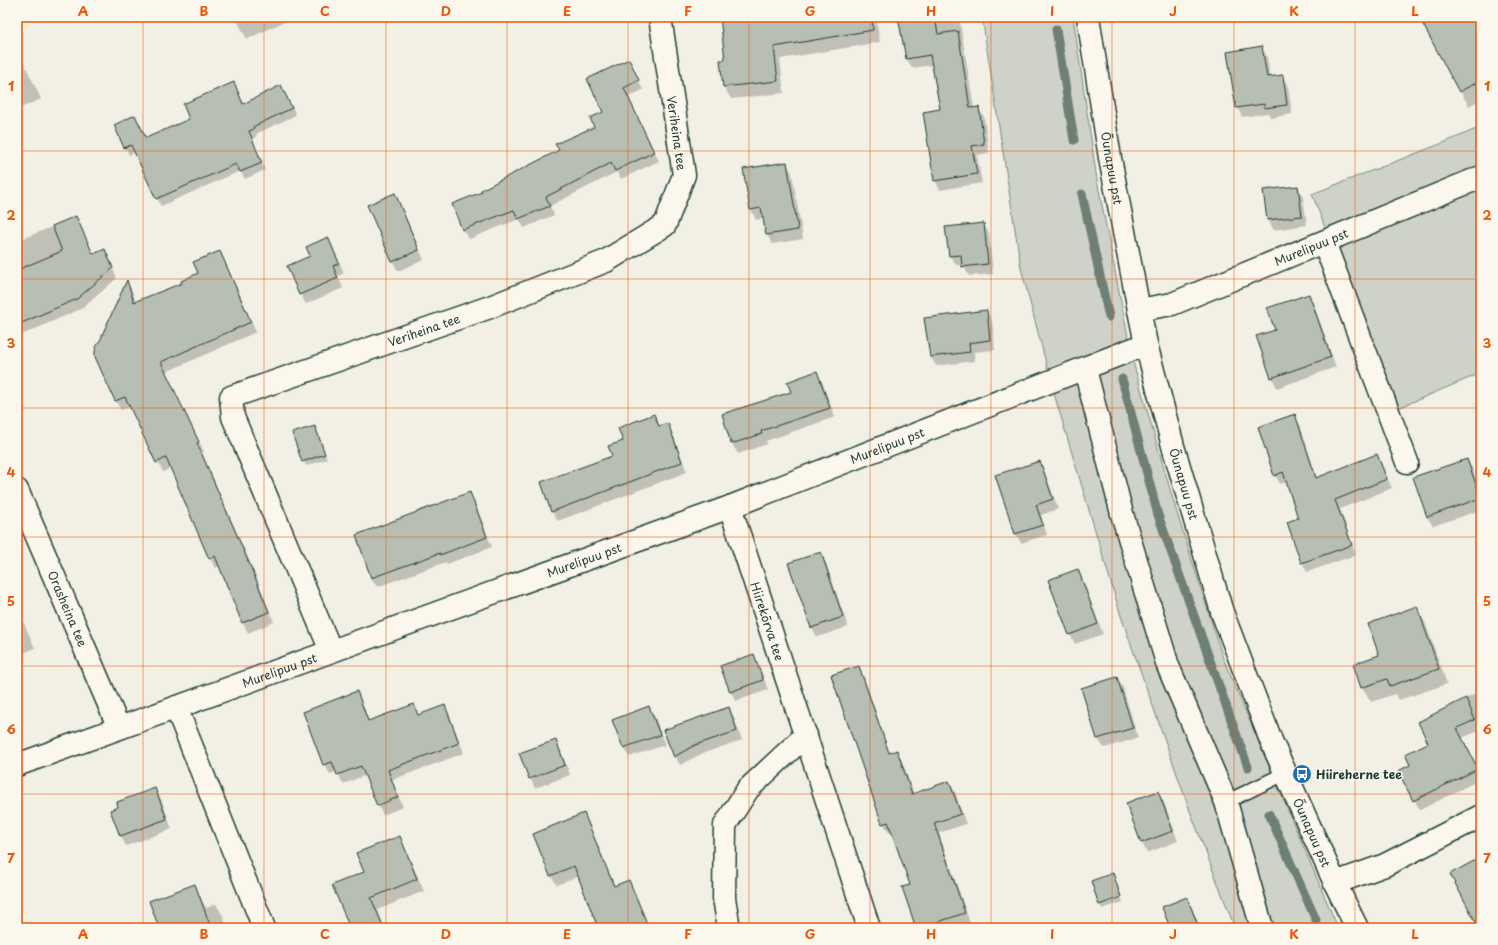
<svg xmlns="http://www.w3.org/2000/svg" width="1498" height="945" viewBox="0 0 1498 945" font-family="'Playpen Sans',sans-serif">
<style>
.green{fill:#cfd2c8;stroke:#77887e}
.shadow{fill:#0003}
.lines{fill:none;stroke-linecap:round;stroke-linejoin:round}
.stream{stroke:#6e7f75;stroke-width:9}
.building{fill:#b7beb3;stroke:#1f3d34}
.lane-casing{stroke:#1f3d34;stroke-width:16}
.street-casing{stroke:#1f3d34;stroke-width:25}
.secondary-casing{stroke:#1f3d34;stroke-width:25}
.lane{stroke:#fbf7ec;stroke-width:13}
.street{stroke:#fbf7ec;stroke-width:22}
.secondary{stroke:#fbf7ec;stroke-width:22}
.grid{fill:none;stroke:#e8590c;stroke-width:1;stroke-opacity:0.55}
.labels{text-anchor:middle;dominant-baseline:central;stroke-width:3;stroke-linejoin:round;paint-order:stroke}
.street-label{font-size:12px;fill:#1f3d34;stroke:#fbf7ec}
.poi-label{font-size:12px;font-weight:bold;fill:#1f3d34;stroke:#fbf7ec;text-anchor:start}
.neatline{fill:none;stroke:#e8590c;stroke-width:1.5}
.grid-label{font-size:13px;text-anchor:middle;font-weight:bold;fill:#e8590c}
</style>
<rect width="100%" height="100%" fill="#f2f0e5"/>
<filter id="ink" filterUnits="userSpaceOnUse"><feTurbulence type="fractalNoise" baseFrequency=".025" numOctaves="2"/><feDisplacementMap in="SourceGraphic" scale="8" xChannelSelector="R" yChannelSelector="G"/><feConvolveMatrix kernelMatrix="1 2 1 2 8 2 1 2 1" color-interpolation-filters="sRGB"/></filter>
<g filter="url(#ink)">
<path class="green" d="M982 17H1073L1097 180 1133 362 1177 513 1223 658 1338 928H1235L1190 811 1121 616 1055 397 1021 268Z
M1481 127V373L1396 409 1312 194 1448 141Z"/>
<path class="shadow" d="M235 17H286L288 20 247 39Z
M721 17H876L880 42 780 59 784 93 731 99 724 87 726 60Z
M899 17H959L974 108H978L984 117 989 153 977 155 982 183 940 190 935 180 941 110 933 65 912 68 907 59Z
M1433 17H1481V99L1469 106 1460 91Z
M1261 47 1267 57 1270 78 1282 76 1288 86 1292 114 1271 118 1268 113 1242 117 1237 107Z
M17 48 41 99 21 108 17 102Z
M634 70 643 90 628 97 659 161 621 179 617 172 550 206 554 215 524 228 519 219 469 239 463 230 453 204 483 193 560 150 595 127Z
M234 84 244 104 285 93 296 115 256 134 257 136 252 139 265 170 245 179 240 171 161 206 135 152 129 155 115 125 146 139 190 120Z
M787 164 792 173 803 239 772 244 767 234 764 218 756 220 751 210Z
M1298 187 1303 197 1307 225 1274 230 1268 220Z
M394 194 400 204 424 260 398 271 393 262Z
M76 217 93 255 104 250 117 278 83 308 17 337V241Z
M983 224 989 233 993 274 969 276 963 265H956L950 256Z
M333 248 344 273 338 276 343 288 306 304 300 294Z
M220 252 225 262 256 332 166 372 204 452 202 453 258 581 274 622 248 633 243 623 220 566 215 568 210 558 171 468 163 472 131 406 121 410 115 400 103 338 127 282 132 291 136 303 183 284 199 274Z
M1309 295 1314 305 1336 367 1277 388 1272 378 1257 336 1276 330Z
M986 311 992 321 995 350 974 352 975 361 936 366 931 357Z
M816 373 822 382 835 417 766 441 767 444 738 454 732 444 723 414 792 393Z
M654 416 660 427 667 425 673 434 687 472 558 521 552 512 542 483 613 457 624 442Z
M1294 416 1300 425 1317 478 1377 455 1392 488 1340 509 1356 555 1307 572 1302 562 1299 519 1287 482 1280 484 1275 475Z
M317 431 327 459 306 466 294 434Z
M1467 460 1473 470 1481 494V510L1433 526 1427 517Z
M1040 462 1045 472 1058 509 1041 515 1047 535 1021 543 1016 534Z
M470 493 475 503 492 547 447 564 446 562 377 587 371 578Z
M820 553 826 563 848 627 817 637 812 627 789 564Z
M1078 570 1083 580 1103 634 1075 644 1070 634Z
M1417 608 1425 622 1447 684 1399 700 1395 694 1371 702 1362 688 1380 655Z
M21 617 35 648 17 656V619Z
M754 656 759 665 768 690 736 701 730 691Z
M858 667 864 677 890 754 897 751 902 761 914 794 949 782 955 792 966 824 939 833 970 923 954 928H917L911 885 892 832 889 833 883 823Z
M1117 678 1123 688 1138 738 1104 748 1098 739Z
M1481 691V730L1462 738 1481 776V779L1420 810 1399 772 1412 766 1429 743 1419 722Z
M357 692 362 702 369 722 413 705 419 716 444 706 450 716 464 753 392 780 403 807 383 815 378 805 366 775 343 784 337 771 330 774 324 764Z
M649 708 655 717 665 745 629 757 624 748Z
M728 708 734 717 742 740 701 754 680 765 675 757Z
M555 741 561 751 570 775 535 788 530 778Z
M155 789 161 799 172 829 126 846 121 836 112 811Z
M1158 793 1164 802 1178 841 1147 853 1142 843 1127 804Z
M584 814 589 824 615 887 629 881 634 891 649 928H599L579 876 557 885 551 876 534 834Z
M399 837 406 850 424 891 377 910 385 928H351L365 873Z
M1113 875 1123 902 1102 909 1100 905Z
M195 886 206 908 216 904 223 916 227 928H160Z
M1186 898 1192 908 1200 928H1171Z
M17 901 22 914 17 916Z"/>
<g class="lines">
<path class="stream" d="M1056 29 1074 140
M1082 194 1109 317
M1122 379 1158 515 1248 767
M1269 814 1316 920"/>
</g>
<path class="building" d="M720 17H872L873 30 774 47 778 81 723 87 720 60H725Z
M898 17H935L938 34 958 31 970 108 979 107 984 144 972 146 977 174 934 181 923 112 940 109 930 55 906 59Z
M1419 17H1481V80L1459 92Z
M1262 46 1267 77 1283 75 1287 105 1264 108V104L1236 108 1227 52Z
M629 59 639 80 624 88 654 152 615 171 611 163 546 197 550 206 518 219 514 210 462 230 452 204 482 192 481 190 559 150 555 144 594 127 590 118 603 112 587 79Z
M234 82 243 104 281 85 292 108 253 127 254 129 249 131 262 163 240 172 236 164 156 199 131 145 124 148 114 125 135 115 146 138 189 119 183 104Z
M787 162 798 230 766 235 761 208 750 210 743 169Z
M1298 186 1302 216 1267 220 1263 190Z
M395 193 419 250 392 262 367 205Z
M76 216 93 254 105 249 113 268 77 299 17 325V270L62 251 52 226Z
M984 223 988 264 962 267 961 255 949 256 945 227Z
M328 237 339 263 333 266 338 278 299 295 287 266 310 256 306 247Z
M220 251 251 322 161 362 199 442 197 443 252 570 269 612 242 623 215 556 209 559 166 458 156 463 125 397 115 401 95 357V352L96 347 102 337V335L127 280 134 302 182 283 181 281 198 273 193 262Z
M1309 294 1331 357 1271 378 1256 336 1275 330 1267 308Z
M987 310 990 340 969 343 970 352 930 357 924 318Z
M817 371 830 408 761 431 762 434 731 444 722 414 791 392 787 382Z
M654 414 659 426 668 423 682 462 551 512 541 482 612 456 608 446 623 441 618 428Z
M1295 414 1316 478 1377 454 1387 479 1335 500 1352 545 1301 563 1287 522 1298 518 1283 472 1274 476 1258 427Z
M315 426 325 454 302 462 292 433Z
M1467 459 1481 498 1427 517 1413 477Z
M1040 461 1053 499 1036 505 1043 525 1015 534 995 475Z
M470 492 487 537 440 555V553L371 578 356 535Z
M821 552 843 617 811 628 788 563Z
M1078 569 1098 624 1069 635 1048 580Z
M1417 606 1439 669 1390 686 1387 679 1361 688 1353 664 1379 655 1368 624Z
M754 654 763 680 730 692 720 666Z
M859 666 889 753 897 750 912 794 949 781 961 814 934 823 965 913 920 928H916L902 887 910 885 888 822 882 824 831 675Z
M1117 677 1133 728 1097 739 1081 688Z
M357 691 368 721 414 704 418 715 445 705 459 743 388 770 398 797 377 806 361 766 337 775 332 762 323 765 303 712Z
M1466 698 1475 720 1457 728 1478 769 1413 801 1398 771 1410 765 1405 754 1428 743 1418 722Z
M649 706 660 735 623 748 612 720Z
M729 707 737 731 695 745 674 757 663 730Z
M556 740 565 765 529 779 519 753Z
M155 788 167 819 120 836 110 810 118 807 117 802Z
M1158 791 1173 831 1141 843 1126 803Z
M584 813 614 886 629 880 649 928H598L574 866 550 876 533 834Z
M400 836 417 879 371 898 384 928H350L332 885 364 872 356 853Z
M1481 857V928H1479L1450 874Z
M1113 873 1121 897 1099 905 1091 881Z
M195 884 211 928H159L149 901Z
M1187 897 1199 928H1170L1162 907Z"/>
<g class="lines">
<defs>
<path id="lane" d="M1226 802 1286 773"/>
<g id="street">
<path d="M1324 242 1407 462"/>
<path id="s1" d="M1139 310 1172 304 1481 177"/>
<path d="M1085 369 1122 514 1168 666 1226 802 1262 928"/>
<path id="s2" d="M17 490 119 728"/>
<path id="s3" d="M730 507 869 928"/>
<path id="s4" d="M331 651 233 417 231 397 490 307 606 261 665 225 684 175 660 17"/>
<path d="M176 707 264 928"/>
<path id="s5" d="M17 765 730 507 1146 344"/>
<path d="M1335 883 1385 865 1481 816"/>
<path d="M729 928 724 898 725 825 748 789 806 735"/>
</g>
<g id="secondary">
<path id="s6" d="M1088 17 1110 158 1139 310 1146 344 1173 446 1222 612 1272 743 1335 883 1357 928"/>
</g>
</defs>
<use href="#lane" class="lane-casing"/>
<use href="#street" class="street-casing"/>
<use href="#secondary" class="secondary-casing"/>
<use href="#lane" class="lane"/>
<use href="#street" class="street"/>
<use href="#secondary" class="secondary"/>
</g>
</g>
<path class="grid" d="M143 17V928M264 17V928M386 17V928M507 17V928M628 17V928M749 17V928M870 17V928M991 17V928M1112 17V928M1234 17V928M1355 17V928M17 151H1481M17 279H1481M17 408H1481M17 537H1481M17 666H1481M17 794H1481"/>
<defs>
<symbol id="bus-disc" viewBox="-11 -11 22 22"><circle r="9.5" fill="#1f6fb2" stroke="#fbf7ec"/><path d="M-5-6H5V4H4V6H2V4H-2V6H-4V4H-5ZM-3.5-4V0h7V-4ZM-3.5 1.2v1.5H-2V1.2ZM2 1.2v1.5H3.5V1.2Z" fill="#fff"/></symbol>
</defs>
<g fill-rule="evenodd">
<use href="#bus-disc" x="1291" y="763" width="22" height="22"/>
</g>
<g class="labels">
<g class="street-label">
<text transform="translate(677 133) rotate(82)">Veriheina tee</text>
<text stroke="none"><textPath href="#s6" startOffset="153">Õunapuu pst</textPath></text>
<text stroke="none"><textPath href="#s1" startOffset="184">Murelipuu pst</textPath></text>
<text stroke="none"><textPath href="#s4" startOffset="478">Veriheina tee</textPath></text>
<text stroke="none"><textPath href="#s5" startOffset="927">Murelipuu pst</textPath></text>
<text stroke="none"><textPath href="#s6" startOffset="477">Õunapuu pst</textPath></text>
<text stroke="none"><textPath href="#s5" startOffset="603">Murelipuu pst</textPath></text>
<text stroke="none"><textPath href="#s2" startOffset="129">Orasheina tee</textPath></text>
<text stroke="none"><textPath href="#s3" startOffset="120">Hiirekõrva tee</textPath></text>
<text stroke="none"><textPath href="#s5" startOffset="279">Murelipuu pst</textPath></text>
<text stroke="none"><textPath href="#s6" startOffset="849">Õunapuu pst</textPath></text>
</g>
<g class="poi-label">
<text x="1316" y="774">Hiireherne tee</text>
</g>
</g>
<rect width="1498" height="945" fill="none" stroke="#fbf7ec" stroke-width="44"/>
<rect x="22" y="22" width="1454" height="901" class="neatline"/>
<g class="grid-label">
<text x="83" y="16">A</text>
<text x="204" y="16">B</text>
<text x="325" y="16">C</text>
<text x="446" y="16">D</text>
<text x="567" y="16">E</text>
<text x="688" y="16">F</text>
<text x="810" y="16">G</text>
<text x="931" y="16">H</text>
<text x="1052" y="16">I</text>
<text x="1173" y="16">J</text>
<text x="1294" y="16">K</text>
<text x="1415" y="16">L</text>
<text x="11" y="91">1</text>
<text x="1487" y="91">1</text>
<text x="11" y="220">2</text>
<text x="1487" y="220">2</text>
<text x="11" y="348">3</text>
<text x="1487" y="348">3</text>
<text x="11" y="477">4</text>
<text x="1487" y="477">4</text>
<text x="11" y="606">5</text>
<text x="1487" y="606">5</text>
<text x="11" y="734">6</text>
<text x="1487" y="734">6</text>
<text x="11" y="863">7</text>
<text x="1487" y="863">7</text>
<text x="83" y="939">A</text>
<text x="204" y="939">B</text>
<text x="325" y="939">C</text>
<text x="446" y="939">D</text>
<text x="567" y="939">E</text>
<text x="688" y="939">F</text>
<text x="810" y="939">G</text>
<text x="931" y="939">H</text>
<text x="1052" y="939">I</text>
<text x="1173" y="939">J</text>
<text x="1294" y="939">K</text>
<text x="1415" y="939">L</text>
</g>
</svg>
